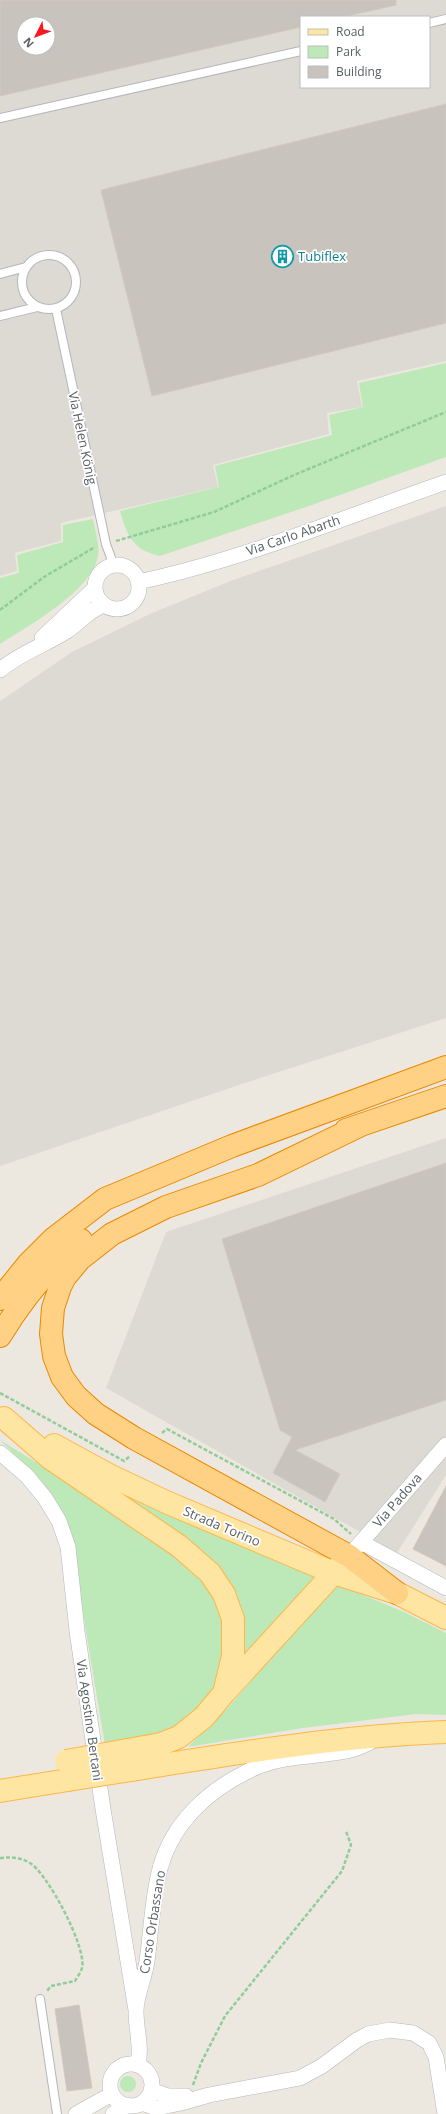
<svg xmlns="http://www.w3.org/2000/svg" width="446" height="2114" viewBox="0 0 446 2114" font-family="'Open Sans',sans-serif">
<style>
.industrial{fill:#dddad4;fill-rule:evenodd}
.green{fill:#bde8b8}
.building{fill:#c8c3bc;stroke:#d2c9bd;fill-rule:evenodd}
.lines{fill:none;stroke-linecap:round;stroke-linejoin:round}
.lane-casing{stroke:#b2b7bc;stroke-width:10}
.street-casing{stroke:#b2b7bc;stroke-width:16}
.primary-casing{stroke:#ffb646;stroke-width:24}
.highway-casing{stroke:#ec8700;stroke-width:24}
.path{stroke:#92cc9b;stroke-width:2.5;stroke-dasharray:4 2;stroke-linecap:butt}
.lane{stroke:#fff;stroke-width:8}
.street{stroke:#fff;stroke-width:15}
.primary{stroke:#ffe5a2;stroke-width:22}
.highway{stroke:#ffd184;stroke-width:22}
.primary-bridge-casing{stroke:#ffb646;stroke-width:24;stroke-linecap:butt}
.primary-bridge{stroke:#ffe5a2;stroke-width:22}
.labels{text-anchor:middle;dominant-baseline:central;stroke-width:3.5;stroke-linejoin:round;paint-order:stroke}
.culture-label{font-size:13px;fill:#0d838f;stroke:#fff;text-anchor:start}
.street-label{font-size:13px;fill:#585e62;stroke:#fff}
</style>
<rect width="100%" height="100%" fill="#ede8df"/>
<path class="industrial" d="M0 0H446V361L357 381 362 407 327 413 329 434 213 465 218 487 61 523V541L15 553 17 571 0 576ZM301 17H429V87H301ZM24 24H48V48H24Z
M446 506V1018L245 1083 0 1166V701L72 652 152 613 233 580Z
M446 1138V1475L397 1553 106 1388 166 1232Z"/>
<path class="green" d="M446 363V457L309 506 160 556C133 550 127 536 120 511L219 487 215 466 332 435 329 415 363 407 359 383Z
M93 519C95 530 100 545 98 556 92 591 28 626 0 644V578L19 573 17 555 63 542V525Z
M0 1440 138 1525 204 1579 225 1620 223 1669 209 1698 175 1730 105 1745 72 1547 60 1509 49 1490Z
M123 1494 247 1548 320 1577 244 1661 243 1647 186 1541Z
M335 1583 404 1612 446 1633V1715L416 1714 303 1728 188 1747 228 1708Z
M120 2084a8 8 0 1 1 16 0a8 8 0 1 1-16 0Z"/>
<path class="building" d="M0 0H396V5L343 17H301V27L0 96ZM24 24H48V48H24Z
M446 104V323L152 396 101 190Z
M446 1163V1400L295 1450 340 1474 325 1502 273 1473 292 1437 280 1430 222 1239Z
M446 1486V1566L413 1549Z
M79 2005 92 2088 67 2091 55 2009Z"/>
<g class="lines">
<defs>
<path id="lane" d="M429 23 446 19
M0 118 301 51
M22 282a27 27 0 1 1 54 0a27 27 0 1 1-54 0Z
M0 274 26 267
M56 309 106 544 114 566
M0 316 37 307
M40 1999 57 2114"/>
<path id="street" d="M95 587a22 22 0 1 1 44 0a22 22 0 1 1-44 0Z
M138 582C242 560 345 517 446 482
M42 638 95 588
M0 670C20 653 45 645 67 631 79 623 90 609 104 605
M0 1453 27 1476 45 1498 59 1521 68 1547 77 1631 103 1809 136 2010
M361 1542 446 1588
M349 1556 446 1445
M110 2085a21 21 0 1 1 42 0a21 21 0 1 1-42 0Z
M138 2065C142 2045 136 2031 136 2011 136 1995 145 1977 147 1961 151 1933 152 1904 158 1877 169 1824 209 1788 257 1767 285 1755 317 1757 346 1751 354 1750 361 1746 369 1743
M151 2090 168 2096H186
M142 2103 156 2108 181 2103 209 2095 300 2078 322 2066 357 2040 368 2034 390 2030 413 2033 429 2043 436 2057 445 2114
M76 2114 112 2094
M113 2114 128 2105"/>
<path id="primary" d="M4 1418 50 1458 179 1546 210 1573 224 1594 233 1619V1656L224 1693 204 1717 179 1737 161 1744 122 1751
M54 1445 109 1475 166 1502 334 1573 397 1593 446 1618
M225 1692 342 1564
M125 1771C232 1754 338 1736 446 1732
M0 1791 68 1780"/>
<path id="highway" d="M361 1125 258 1175 166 1207 112 1234 80 1259 65 1277 60 1287 53 1308 51 1334 54 1356 62 1377 76 1396 96 1414 134 1438 349 1556 397 1593
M346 1130 446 1096
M0 1299 28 1264 53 1239 105 1199 232 1146 446 1067
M0 1336C22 1300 48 1267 81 1240"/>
</defs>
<use href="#lane" class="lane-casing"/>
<use href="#street" class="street-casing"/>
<use href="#primary" class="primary-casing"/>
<use href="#highway" class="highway-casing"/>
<path class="path" d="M116 541 214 512 294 475 446 412
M0 610 44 577 95 547
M0 1393 124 1461 130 1456
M162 1433 167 1429 334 1519 351 1534
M0 1858C11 1857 20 1857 30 1863 47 1873 87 1947 82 1968 81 1972 77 1977 75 1981L51 1986 47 1991
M193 2085 201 2063 225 2016 342 1871 351 1845 346 1831"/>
<use href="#lane" class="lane"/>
<use href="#street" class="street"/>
<use href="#primary" class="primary"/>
<use href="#highway" class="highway"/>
<defs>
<path id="primary-bridge" d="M66 1761 122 1751
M68 1780 125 1771"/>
</defs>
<use href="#primary-bridge" class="primary-bridge-casing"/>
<use href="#primary-bridge" class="primary-bridge"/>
</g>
<defs>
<symbol id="building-ring" viewBox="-11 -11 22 22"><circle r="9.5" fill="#fff" stroke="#0f9aa8" stroke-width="1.5"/><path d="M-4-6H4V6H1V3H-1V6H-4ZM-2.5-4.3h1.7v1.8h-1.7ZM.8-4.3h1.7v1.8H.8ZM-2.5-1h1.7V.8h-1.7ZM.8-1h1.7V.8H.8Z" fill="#0f9aa8"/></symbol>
</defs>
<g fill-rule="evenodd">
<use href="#building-ring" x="270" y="244" width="25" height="25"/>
</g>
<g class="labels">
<g class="culture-label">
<text x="298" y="256">Tubiflex</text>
</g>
<g class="street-label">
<text transform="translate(83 438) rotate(78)">Via Helen König</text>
<text transform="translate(293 535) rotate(-19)">Via Carlo Abarth</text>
<text transform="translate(397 1500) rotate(-49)">Via Padova</text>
<text transform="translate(222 1526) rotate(23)">Strada Torino</text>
<text transform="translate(90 1720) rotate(82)">Via Agostino Bertani</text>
<text transform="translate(152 1922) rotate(-81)">Corso Orbassano</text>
</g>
</g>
<rect x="300" y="16" width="130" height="72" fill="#ffffff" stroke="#bcbfc0"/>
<rect x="308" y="29" width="20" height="6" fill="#ffe5a2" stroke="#bcbfc0"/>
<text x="336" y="36" font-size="12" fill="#585e62">Road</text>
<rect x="308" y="46" width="20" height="12" fill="#bde8b8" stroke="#bcbfc0"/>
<text x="336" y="56" font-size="12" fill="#585e62">Park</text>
<rect x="308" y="66" width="20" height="12" fill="#c8c3bc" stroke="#bcbfc0"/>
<text x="336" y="76" font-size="12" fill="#585e62">Building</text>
<g transform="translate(36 36) rotate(228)"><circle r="19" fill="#ffffff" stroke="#bcbfc0"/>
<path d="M0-3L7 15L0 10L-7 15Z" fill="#fb1720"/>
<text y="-6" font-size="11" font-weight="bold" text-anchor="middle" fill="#585e62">N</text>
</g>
</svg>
